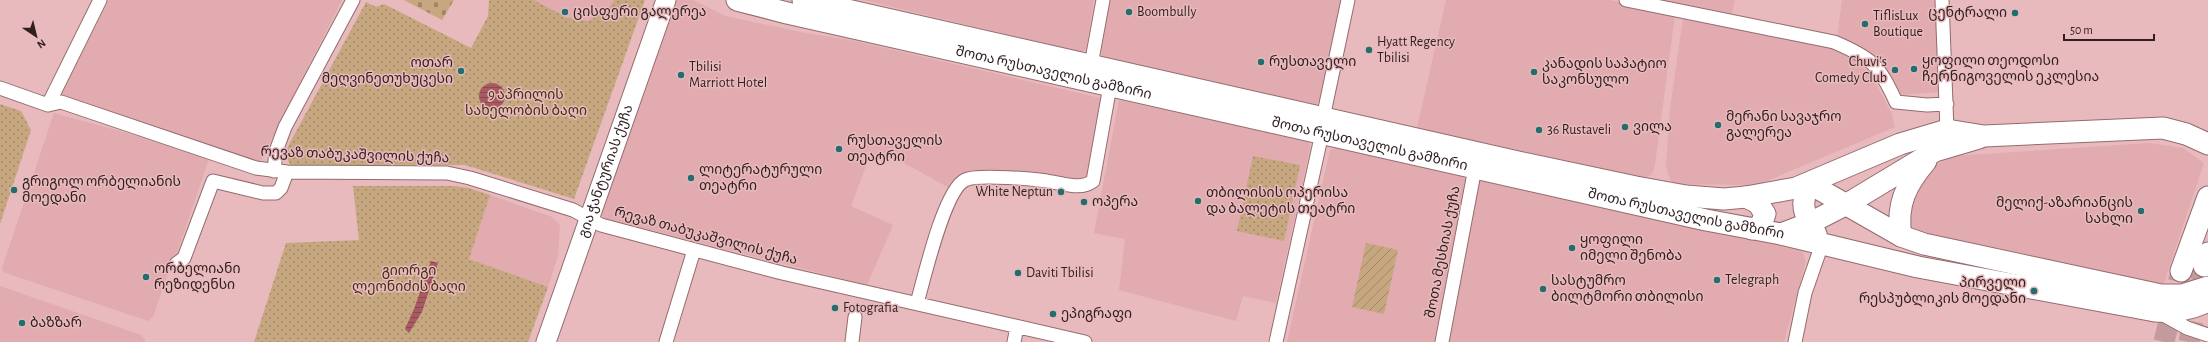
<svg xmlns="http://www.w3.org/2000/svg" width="2208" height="342" viewBox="0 0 2208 342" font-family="'Alegreya Sans','Noto Sans Georgian',sans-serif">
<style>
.built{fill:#e1abaf}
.cemetery{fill:url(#cemetery-stones)}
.park{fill:url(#park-dots)}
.garden{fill:url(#garden-furrows)}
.water{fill:url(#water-rules)}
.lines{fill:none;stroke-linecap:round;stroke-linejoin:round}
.primary-tunnel{stroke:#c39b9e;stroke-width:21;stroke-dasharray:21 10;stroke-linecap:butt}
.street-casing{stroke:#946b6e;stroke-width:15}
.secondary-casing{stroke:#946b6e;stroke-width:21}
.primary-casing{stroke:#946b6e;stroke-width:23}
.street{stroke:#fff;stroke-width:13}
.secondary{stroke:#fff;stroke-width:19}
.primary{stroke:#fff;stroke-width:21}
.poi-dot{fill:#226e6d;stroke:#e8babd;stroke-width:1.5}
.labels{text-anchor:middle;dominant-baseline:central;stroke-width:3;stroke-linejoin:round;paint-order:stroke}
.poi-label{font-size:14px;fill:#301f20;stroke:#e8babd;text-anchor:start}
.street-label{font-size:14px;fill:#301f20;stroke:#e8babd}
.park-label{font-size:14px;fill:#453011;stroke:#e8babd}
</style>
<defs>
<pattern id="cemetery-stones" width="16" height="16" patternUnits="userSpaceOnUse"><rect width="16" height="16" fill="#c6a780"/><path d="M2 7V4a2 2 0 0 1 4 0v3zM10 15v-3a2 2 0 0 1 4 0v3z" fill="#a18768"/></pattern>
<pattern id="park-dots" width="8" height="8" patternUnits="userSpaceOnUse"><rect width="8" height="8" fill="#c6a780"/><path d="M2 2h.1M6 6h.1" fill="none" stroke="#a18768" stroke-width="1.8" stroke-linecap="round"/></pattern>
<pattern id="garden-furrows" width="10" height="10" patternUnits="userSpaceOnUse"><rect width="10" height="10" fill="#c6a780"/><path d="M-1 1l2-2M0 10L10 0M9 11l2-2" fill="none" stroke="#a18768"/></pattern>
<pattern id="water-rules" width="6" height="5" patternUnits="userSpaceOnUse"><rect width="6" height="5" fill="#a95962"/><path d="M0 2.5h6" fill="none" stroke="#8a4950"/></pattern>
</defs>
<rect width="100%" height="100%" fill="#e8babd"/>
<path class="built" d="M109 0H342L261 160 253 163 61 97 59 94Z
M534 0H614L610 6 589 21 568 18Z
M678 0H693L725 16 805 33 850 40 1105 99 1091 178 1082 184 987 174 951 189 895 158H869L851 206 893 225 867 285 603 218 602 213 673 4Z
M863 0H1094L1086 49 1081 52Z
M1108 0H1341L1319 101 1315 106 1109 61 1102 56 1101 46Z
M1446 0H1610L1675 15 1655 165 1652 174 1646 178 1417 128Z
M1651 0H1735L1731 17Z
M1842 0H1939L1941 92 1896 95 1837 38Z
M1683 19 1822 44 1851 55 1873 78 1892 114 1895 127 1762 183 1749 185 1673 184 1669 177 1666 165 1670 109Z
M1119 100 1309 141 1310 148 1276 303 1243 296 1236 321 1119 290 1125 239 1094 233Z
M54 113 210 156 175 259H173L153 317 148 321 3 272 2 268Z
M2149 143 2183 148 2204 163 2163 286 1903 233V217L1926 170 1953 156Z
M1343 146 1463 174 1466 183 1434 342H1287L1330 150Z
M1483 177 1802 251 1806 261 1784 342H1448L1479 182Z
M490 195 552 217 560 225 558 256 548 287 469 259Z
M0 286 141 335 145 340V342H0Z"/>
<path class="cemetery" d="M404 0H454L442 20Z"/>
<path class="park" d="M489 0H534L568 18 589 21 610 6 614 0H645L574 199 465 165H290L285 152 366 2 376 7 384 4 471 48 488 16Z
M0 104 21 111 31 130 0 224Z
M1253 156 1300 165 1284 241 1237 231Z
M353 186H453L469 188 490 195 469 259 548 287 528 342H254L286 243 359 240Z"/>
<path class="garden" d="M1366 243 1398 250 1384 314 1352 307Z"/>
<path class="water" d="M479 96a13 13 0 1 1 26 0a13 13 0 1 1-26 0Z
M431 261 438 263 422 312 409 333 405 329 414 309Z"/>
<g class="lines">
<path class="primary-tunnel" d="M2164 342 2181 271
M2189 342 2204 266"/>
<defs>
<path id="street" d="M1626 0 1834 42C1872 58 1879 65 1896 102L1927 105 1947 104
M1942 0 1947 130
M1091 65 1103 0
M0 88 48 105 61 102 256 168 287 172 447 173 470 178 573 210 601 225 782 273 1085 342
M48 105 100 0
M1323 118 1348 0
M274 171 276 151 285 127 353 0
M176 264 184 258 213 181 263 193H276L281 188 287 172
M917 303C924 279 944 190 965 180 977 174 1037 179 1052 182 1066 184 1081 190 1093 181L1110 86
M2160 313 2187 328 2208 335
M666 342 694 250
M852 342 855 317
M1014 342 1017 327
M1276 342 1322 133
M1442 342 1475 168
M1795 342 1805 293 1822 244"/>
<g id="secondary">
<path id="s1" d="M546 342 666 0"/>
</g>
<g id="primary">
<path id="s2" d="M737 0 787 13 1706 220 1781 234 1918 267 2155 311C2174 312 2191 310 2208 301"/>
<path d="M803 0 1518 162 1636 187 1686 196 1724 199 1746 197 1796 188 1900 144 1947 130 1984 136 2163 128 2186 134 2208 144"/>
<path d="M1810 184 1901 236 1924 244 2161 295H2182L2208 287"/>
<path d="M1810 184C1798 205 1805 215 1816 234"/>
<path d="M1746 197 1758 203 1765 214 1761 225 1752 229"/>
<path d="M1781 234 1810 223 1847 204 1935 151 1979 138"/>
<path d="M1901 236C1896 204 1906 185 1926 161"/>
<path d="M2204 266 2208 253"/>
<path d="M2181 271 2208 197"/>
</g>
</defs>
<use href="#street" class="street-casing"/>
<use href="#secondary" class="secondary-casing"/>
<use href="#primary" class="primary-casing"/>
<use href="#street" class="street"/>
<use href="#secondary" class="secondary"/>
<use href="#primary" class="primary"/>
</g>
<g class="poi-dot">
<circle cx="565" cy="12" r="4"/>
<circle cx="1129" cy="12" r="4"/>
<circle cx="2015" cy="13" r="4"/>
<circle cx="1865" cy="24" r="4"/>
<circle cx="1369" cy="50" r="4"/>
<circle cx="1261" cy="62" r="4"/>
<circle cx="1914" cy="69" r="4"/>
<circle cx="1895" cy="70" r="4"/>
<circle cx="461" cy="71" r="4"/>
<circle cx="1534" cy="72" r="4"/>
<circle cx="681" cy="75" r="4"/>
<circle cx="1718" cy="125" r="4"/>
<circle cx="1625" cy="127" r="4"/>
<circle cx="1539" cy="130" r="4"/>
<circle cx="839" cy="149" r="4"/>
<circle cx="691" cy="178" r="4"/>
<circle cx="14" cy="190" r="4"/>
<circle cx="1061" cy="192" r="4"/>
<circle cx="1198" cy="201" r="4"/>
<circle cx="1084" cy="202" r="4"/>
<circle cx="2141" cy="211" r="4"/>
<circle cx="1572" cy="248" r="4"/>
<circle cx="1018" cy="273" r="4"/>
<circle cx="146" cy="277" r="4"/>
<circle cx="1717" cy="280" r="4"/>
<circle cx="1543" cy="289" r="4"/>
<circle cx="2034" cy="291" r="4"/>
<circle cx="835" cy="308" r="4"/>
<circle cx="1053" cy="314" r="4"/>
<circle cx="22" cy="323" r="4"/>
</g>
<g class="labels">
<g class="poi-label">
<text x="573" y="12">ცისფერი გალერეა</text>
<text x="1137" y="12">Boombully</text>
<text x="2007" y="13" text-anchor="end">ცენტრალი</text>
<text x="1873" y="16">TiflisLux<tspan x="1873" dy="16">Boutique</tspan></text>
<text x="1377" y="42">Hyatt Regency<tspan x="1377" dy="16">Tbilisi</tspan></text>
<text x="1922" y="61">ყოფილი თეოდოსი<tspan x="1922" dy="16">ჩერნიგოველის ეკლესია</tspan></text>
<text x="1269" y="62">რუსთაველი</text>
<text x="1887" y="62" text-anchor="end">Chuvi's<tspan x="1887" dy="16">Comedy Club</tspan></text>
<text x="453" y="63" text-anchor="end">ოთარ<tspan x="453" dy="16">მეღვინეთუხუცესი</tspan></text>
<text x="1542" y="64">კანადის საპატიო<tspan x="1542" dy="16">საკონსულო</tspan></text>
<text x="689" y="67">Tbilisi<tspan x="689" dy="16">Marriott Hotel</tspan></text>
<text x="1726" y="117">მერანი სავაჯრო<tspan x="1726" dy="16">გალერეა</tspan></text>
<text x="1633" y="127">ვილა</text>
<text x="1547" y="130">36 Rustaveli</text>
<text x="847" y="141">რუსთაველის<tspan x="847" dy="16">თეატრი</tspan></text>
<text x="699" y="170">ლიტერატურული<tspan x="699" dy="16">თეატრი</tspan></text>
<text x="22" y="182">გრიგოლ ორბელიანის<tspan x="22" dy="16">მოედანი</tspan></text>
<text x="1053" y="192" text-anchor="end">White Neptun</text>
<text x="1206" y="193">თბილისის ოპერისა<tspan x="1206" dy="16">და ბალეტის თეატრი</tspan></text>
<text x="1092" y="202">ოპერა</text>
<text x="2133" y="203" text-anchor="end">მელიქ-აზარიანცის<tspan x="2133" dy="16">სახლი</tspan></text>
<text x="1580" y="240">ყოფილი<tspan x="1580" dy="16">იმელი შენობა</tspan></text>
<text x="154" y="269">ორბელიანი<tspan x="154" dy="16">რეზიდენსი</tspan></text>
<text x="1026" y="273">Daviti Tbilisi</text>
<text x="1725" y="280">Telegraph</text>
<text x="1551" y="281">სასტუმრო<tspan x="1551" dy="16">ბილტმორი თბილისი</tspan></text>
<text x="2026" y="283" text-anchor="end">პირველი<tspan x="2026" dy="16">რესპუბლიკის მოედანი</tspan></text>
<text x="843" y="308">Fotografia</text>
<text x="1061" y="314">ეპიგრაფი</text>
<text x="30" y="323">ბაზზარ</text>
</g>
<g class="street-label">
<text stroke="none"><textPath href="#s2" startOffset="325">შოთა რუსთაველის გამზირი</textPath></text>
<text stroke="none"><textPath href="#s2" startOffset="649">შოთა რუსთაველის გამზირი</textPath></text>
<text transform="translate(355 155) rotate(2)">რევაზ თაბუკაშვილის ქუჩა</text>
<text stroke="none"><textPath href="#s1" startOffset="181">გია ჭანტურიას ქუჩა</textPath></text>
<text stroke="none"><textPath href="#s2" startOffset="973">შოთა რუსთაველის გამზირი</textPath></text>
<text transform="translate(706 236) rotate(15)">რევაზ თაბუკაშვილის ქუჩა</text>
<text transform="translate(1443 252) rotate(-79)">შოთა მესხიას ქუჩა</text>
</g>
<g class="park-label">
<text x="526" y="95">9 აპრილის<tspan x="526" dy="16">სახელობის ბაღი</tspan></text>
<text x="409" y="271">გიორგი<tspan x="409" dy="16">ლეონიძის ბაღი</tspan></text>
</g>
</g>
<g transform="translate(36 36) rotate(145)" stroke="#e8babd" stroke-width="3" paint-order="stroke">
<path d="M0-3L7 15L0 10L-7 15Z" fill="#301f20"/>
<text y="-6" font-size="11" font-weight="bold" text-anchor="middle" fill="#301f20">N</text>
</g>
<path d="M2064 34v6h90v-6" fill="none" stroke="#301f20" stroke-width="2"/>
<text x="2070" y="34" font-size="12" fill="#301f20" stroke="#e8babd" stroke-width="3" paint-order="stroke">50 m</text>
</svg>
